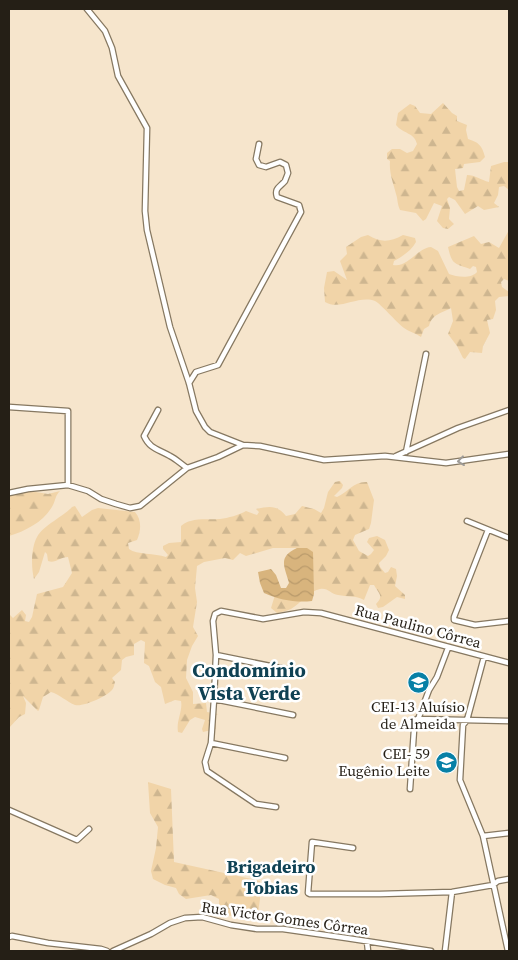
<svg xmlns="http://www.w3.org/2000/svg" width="518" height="960" viewBox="0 0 518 960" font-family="'Source Serif 4',serif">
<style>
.forest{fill:url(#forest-firs)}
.water{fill:url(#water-waves)}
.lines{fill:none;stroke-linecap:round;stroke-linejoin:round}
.minor-casing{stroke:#867861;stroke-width:7}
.minor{stroke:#fff;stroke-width:4.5}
.oneway{stroke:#9d9a96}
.labels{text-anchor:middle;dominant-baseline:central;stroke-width:5;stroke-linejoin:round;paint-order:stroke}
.street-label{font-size:15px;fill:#251f16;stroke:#fff}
.poi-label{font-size:15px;fill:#251f16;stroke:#fff}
.quarter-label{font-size:18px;font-weight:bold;fill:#0f4153;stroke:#fff}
.district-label{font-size:20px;font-weight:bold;fill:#0f4153;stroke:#fff}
</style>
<defs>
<pattern id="forest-firs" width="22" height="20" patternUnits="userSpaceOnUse" patternTransform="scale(1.25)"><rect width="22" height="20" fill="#f1d4a8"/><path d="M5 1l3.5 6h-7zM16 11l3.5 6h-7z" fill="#ceb690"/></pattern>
<pattern id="water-waves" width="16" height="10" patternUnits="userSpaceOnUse" patternTransform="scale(1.25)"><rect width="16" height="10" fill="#d8b47d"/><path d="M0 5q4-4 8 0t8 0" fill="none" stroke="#b99a6b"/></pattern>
</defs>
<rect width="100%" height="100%" fill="#f6e5cc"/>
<path class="forest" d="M443 103 452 113 457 116V121L467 125 466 130 468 139C478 142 482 145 485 157L480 162 464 164 463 168 455 169 457 187 459 191 464 190 467 175C475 175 481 180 489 182L491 166 504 162H509V190L504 186 499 187 498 195 494 203 499 207 484 210 478 206 465 214 455 200 449 197 447 199 450 208 449 219 454 224 448 229 443 228 437 221 442 206 434 203 426 219 423 221 416 213 400 210C397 203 398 200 396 194 393 182 389 173 390 161L387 159V153L392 149H400L407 153 413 151 417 144C414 132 403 134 396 125L398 113 410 104 415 106 420 113 431 114Z
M509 230V281L504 279 501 282 502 287 509 292V296L499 297 495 301 496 310 493 319 487 320 490 333 483 346 482 353 470 352 465 359 463 358 457 346 448 334 453 321 451 308C442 313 432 314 429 326L424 329 421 337C416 333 409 332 404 328 396 322 381 304 375 301 358 295 340 311 325 302L324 288 327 272 334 271 347 280 340 261 347 254 346 247 361 237 368 235C381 243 390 242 403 235L415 238 416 242C411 251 403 256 394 261L393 265C408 268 417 248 431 247L438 251 449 274C457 277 471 279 477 272L476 267 473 266 470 269C454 263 452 265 448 247L474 236 481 244 489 242 499 248Z
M340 481 343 485 342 488 334 496 337 497C348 492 354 481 367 482L374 500 371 523 369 529 355 535 353 540 359 551 368 556 371 554 374 550 367 542 369 538 377 536 385 540 389 550 386 556 379 563 380 567 385 573 388 572 391 567 396 569 397 576 395 586 405 595V599L397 597 383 607 378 608 376 604C384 596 379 594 374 585H370L364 600C356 595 347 597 338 595 331 594 327 587 320 589 309 591 301 603 291 609 287 611 281 612 277 613L271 608 275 595 300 580 302 553 296 548H273L246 556 240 553 233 560 225 558 204 562 197 566 195 588 197 602 193 627 198 636 192 646 187 660 186 678 193 692V704L206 703 207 712 218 714 210 719 216 720V729L203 732 202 729 205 720 195 717 190 720 182 733 178 732C176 721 183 711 181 701L175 700 165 704 161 687 155 682 149 666 144 663 145 642 141 640 134 644V655L126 657 122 660 121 670 112 678 115 682C114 685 114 688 112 690 107 696 84 707 75 705 67 702 59 694 51 692L43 697 39 710 38 711 23 696 26 703 25 714 19 717 9 728V614L13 618 22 610 26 615 25 621 29 622 32 617 37 594 63 587 72 573 68 557C60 557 55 564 48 561L47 554 45 552 39 572 34 579C31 567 31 548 37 537 40 531 48 525 54 521 60 516 67 513 72 507L75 506 82 517 92 510 98 508 135 512C142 520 141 531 137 540L128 543 129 549C137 555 155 553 166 557L168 555 163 549V546L169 543 181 542V526C191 517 207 520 220 519 228 518 239 515 246 511L257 515 259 512 256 509C270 506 277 505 286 516L295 514 302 506 314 509 321 513 324 508 328 492 335 482Z
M17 489 48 494 60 491C55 496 56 499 53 505 45 521 26 531 9 536V491Z
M148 782 171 789 174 862 260 881V899L257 920 219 914V899L211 895 186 899 179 894 176 888 165 885 153 879 151 871 156 848 158 827 150 813Z"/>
<path class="water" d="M297 548H307L313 552 314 594 312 601C296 603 280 600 264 593L260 583 258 572 271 569 276 575 281 588H286L289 583C285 567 277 557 297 548Z"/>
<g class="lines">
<defs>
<path id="minor" d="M87 9 105 31 112 48 118 76 147 128 145 211 147 230 170 327 189 383 196 411 205 427 210 432 243 445
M189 383 196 372 218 365 301 212 299 205 277 197C274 188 280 187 285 181 286 178 287 176 288 173L286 165 280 162 266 167 259 165 256 159 259 144
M9 407 68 411V485
M158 410 144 436C150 449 158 449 170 456 176 459 181 464 187 468
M406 452 426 354
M396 456 458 428 509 410
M9 493 28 489 68 485 88 491 101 499 116 504 130 508 140 506 187 468 218 457 243 445 260 446 324 460 385 456 446 463 509 454
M467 521 509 538
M488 530 454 617V620L475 625 509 621
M216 655 300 672
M484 657 467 720 463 725 460 780 483 836 508 951
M214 699 293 715
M417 719 509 721
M211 743 285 758
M410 789 414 730 429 690 437 677 448 648
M276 807 256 804 207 771 205 762 211 743 214 699 216 655 213 621 215 614 221 611 263 619 304 612 321 613 509 663
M9 810 77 840 89 829
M483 836 509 833
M353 848 312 842 308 893 310 894H380L452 892 493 885 498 881 509 879
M9 937 12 936 48 943 101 949 107 951
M367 942 368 951
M113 951 151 934 170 923 185 918 202 917 231 925 257 929H283L346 938 431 951
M445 951 452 892"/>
</defs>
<use href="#minor" class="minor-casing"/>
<use href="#minor" class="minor"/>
</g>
<defs><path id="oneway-chevron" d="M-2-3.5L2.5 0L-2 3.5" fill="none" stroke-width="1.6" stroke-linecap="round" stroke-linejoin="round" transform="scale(1.25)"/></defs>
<use class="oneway" href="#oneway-chevron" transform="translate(461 461) rotate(173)"/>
<defs>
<symbol id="school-disc" viewBox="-11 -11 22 22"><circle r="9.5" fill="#0780a6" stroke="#fff"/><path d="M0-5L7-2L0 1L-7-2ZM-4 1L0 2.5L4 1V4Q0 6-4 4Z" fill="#fff"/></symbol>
</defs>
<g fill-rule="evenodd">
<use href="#school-disc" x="406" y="670" width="25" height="25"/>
<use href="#school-disc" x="434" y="750" width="25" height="25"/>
</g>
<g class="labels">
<g class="street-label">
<text transform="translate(418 626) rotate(15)">Rua Paulino Côrrea</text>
<text transform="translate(285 918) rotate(8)">Rua Victor Gomes Côrrea</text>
</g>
<g class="poi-label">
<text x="418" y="706">CEI-13 Aluísio<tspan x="418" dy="17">de Almeida</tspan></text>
<text x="430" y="753" text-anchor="end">CEI- 59<tspan x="430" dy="17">Eugênio Leite</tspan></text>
</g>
<g class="quarter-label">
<text x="271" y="866">Brigadeiro<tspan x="271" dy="21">Tobias</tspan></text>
</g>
<g class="district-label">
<text x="249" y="670">Condomínio<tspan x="249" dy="23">Vista Verde</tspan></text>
</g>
</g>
<rect width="518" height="960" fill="none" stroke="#251f16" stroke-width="20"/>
</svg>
